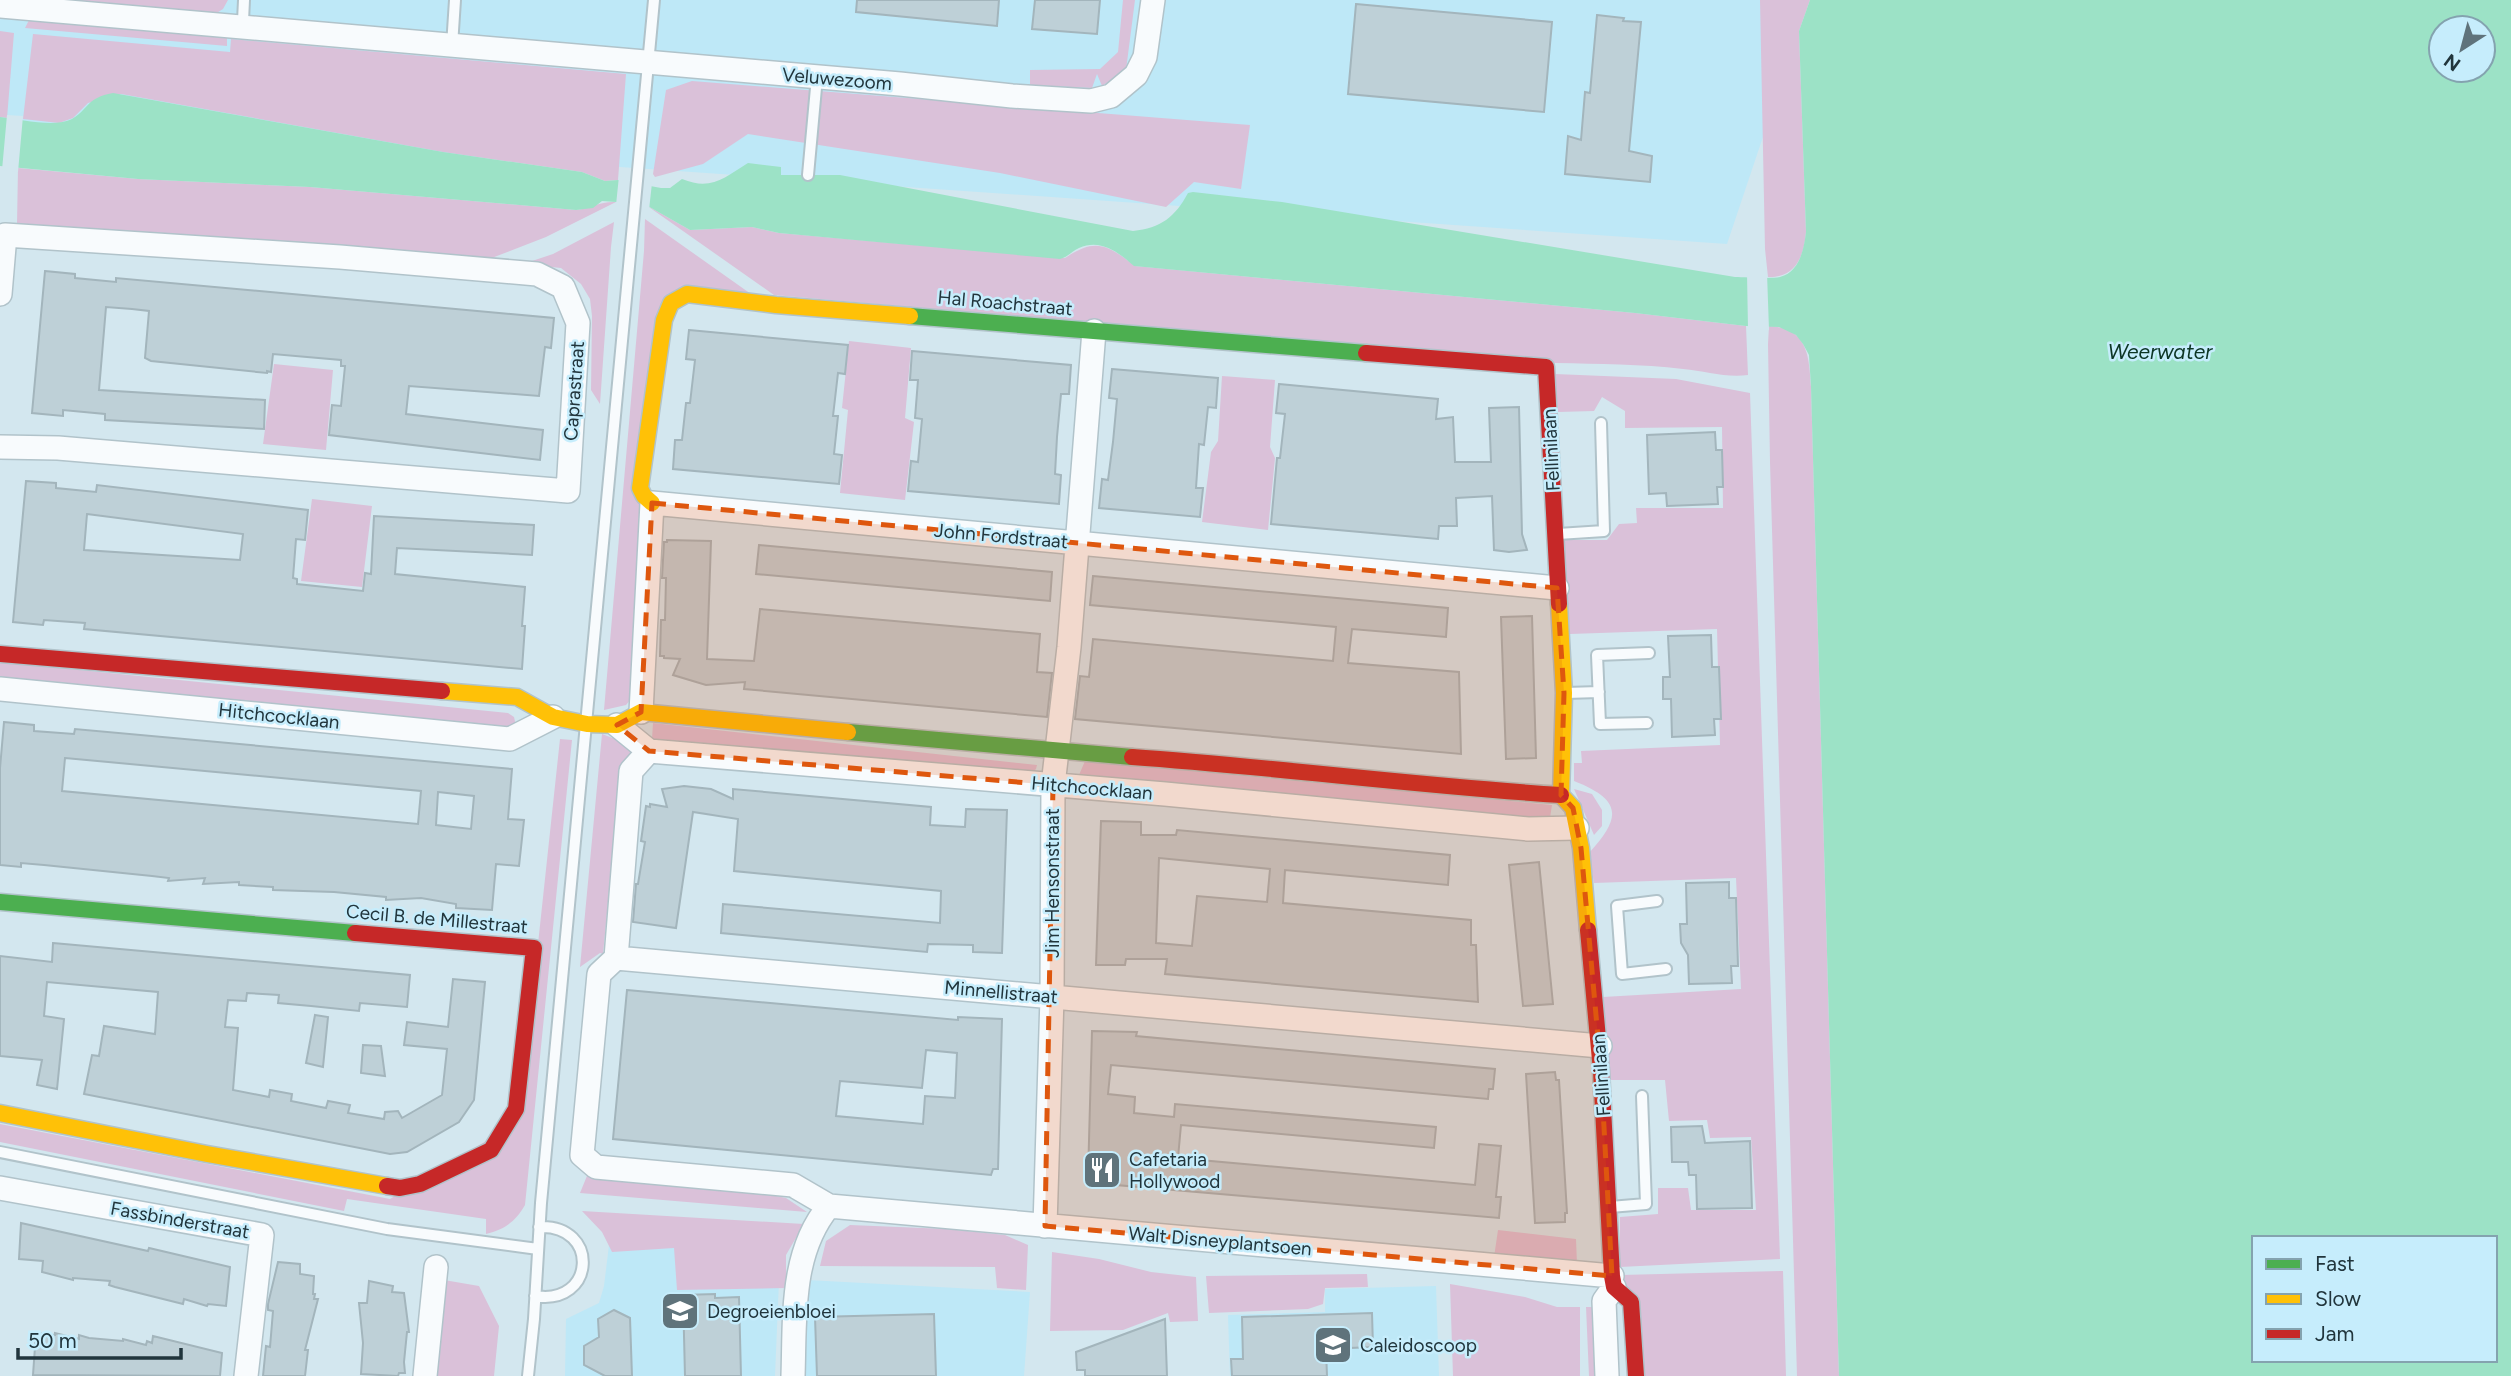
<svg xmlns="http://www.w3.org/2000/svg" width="2511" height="1376" viewBox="0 0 2511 1376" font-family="Figtree,sans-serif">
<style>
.built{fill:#bee8f7}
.green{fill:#dac1d9}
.water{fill:#9ce2c6;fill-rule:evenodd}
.pier{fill:#d3e7ef}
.building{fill:#bed0d7;stroke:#a3b5bc;stroke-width:2;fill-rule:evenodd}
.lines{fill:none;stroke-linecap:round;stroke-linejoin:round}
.lane-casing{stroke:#b1c3ca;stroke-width:14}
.street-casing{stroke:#b1c3ca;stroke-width:26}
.fast-casing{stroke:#b1c3ca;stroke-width:19}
.slow-casing{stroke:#b1c3ca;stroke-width:19}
.jam-casing{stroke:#b1c3ca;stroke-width:19}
.lane{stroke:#f8fbfd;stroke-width:10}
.street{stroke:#f8fbfd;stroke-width:23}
.fast{stroke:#4caf50;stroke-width:16}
.slow{stroke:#ffc107;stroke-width:16}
.jam{stroke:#c62828;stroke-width:16}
.marked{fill:#de570e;fill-opacity:0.2;stroke:#de570e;stroke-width:5;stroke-dasharray:14 9;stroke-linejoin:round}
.labels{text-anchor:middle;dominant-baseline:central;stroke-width:5;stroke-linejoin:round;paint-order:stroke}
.street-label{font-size:19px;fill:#21353c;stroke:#c6edfc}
.poi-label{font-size:19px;fill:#21353c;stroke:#c6edfc;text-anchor:start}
.water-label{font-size:21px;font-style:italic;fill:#0d3625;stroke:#c6edfc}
</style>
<rect width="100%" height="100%" fill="#d3e7ef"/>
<path class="built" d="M0 0H1809L1727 244 0 124Z
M781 1233 775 1376H565L566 1319 599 1303 604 1286 609 1245Z
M807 1280 1030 1292 1024 1376H803Z
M1436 1286 1439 1376H1230L1228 1315 1325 1312V1289Z"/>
<path class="green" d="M45 0H228L223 9 215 14Z
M1123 0H1135L1126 70 1102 86 1097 74 1092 88 1030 85V70L1100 69 1118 52Z
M1760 0H1810L1799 31 1806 232C1804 256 1796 278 1768 277L1765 249Z
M29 20 227 38V46L25 28Z
M0 31 14 33 7 118 0 117Z
M33 34 230 52 231 39 626 74 618 180 605 181 582 172 443 152 121 94 88 103 73 118 59 123 23 119Z
M692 81 1250 125 1241 189 1194 182 1166 207 1000 173 748 134 703 164 655 177 653 174 666 90Z
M18 168 138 179 310 187 576 210C591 208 601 201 616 202L546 237 484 261 17 224Z
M646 205 690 230 752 227 779 233 1065 258C1096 237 1108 245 1135 266L1635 313 1746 326 1748 375C1726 378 1705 371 1683 369 1641 364 1599 364 1556 363L774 295Z
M645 219 751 294 671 292 642 501 632 698 626 705 604 710 644 251Z
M614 222 611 247 600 404 591 390 592 316 590 299 581 284 561 268 523 264 553 254Z
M1769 326C1808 328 1809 356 1811 387L1839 1376H1797L1770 462 1768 344Z
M849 341 911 348 905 418 914 422 905 500 840 493 848 410 842 408Z
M274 364 333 370 326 450 263 444Z
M1555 374 1676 379 1750 393 1780 1259 1620 1267V1217L1658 1214V1188H1688L1691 1210H1756L1751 1137 1710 1138 1707 1120 1669 1121 1665 1080H1609L1603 997 1741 989 1736 878 1594 883 1589 853C1622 817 1622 800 1574 781V763H1582L1581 751 1720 745 1717 629 1570 634 1563 540H1607L1619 524 1637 523 1636 508H1723L1722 427 1625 428V411L1602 397 1594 411 1558 412Z
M1222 376 1275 380 1270 447 1275 458 1268 530 1202 522 1211 452 1218 441Z
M312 499 372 506 362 587 301 581Z
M0 662 508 713 514 717 516 726 509 731 0 680Z
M653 723 1037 765 1036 769 1031 774 652 739Z
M602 734 623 742 635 750 621 766 603 954 600 953 580 967Z
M560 739 572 740 525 1205C515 1222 505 1229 486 1234V1219L347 1199 344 1211 0 1142V1124L390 1199 519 1121Z
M1085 761 1552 805 1550 818 1546 821 1084 778 1079 775Z
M1574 789 1592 794 1602 810V826L1594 835Z
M589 1171 745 1190 786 1198 807 1212 580 1193Z
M582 1211 804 1224 786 1255V1288L677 1290 674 1248 612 1252 602 1232Z
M850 1225 947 1229 1005 1235 1028 1245 1026 1290 997 1288 995 1267 820 1266 826 1241Z
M1498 1230 1576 1239 1577 1264 1494 1257Z
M1052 1252 1099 1259 1151 1272 1196 1277 1198 1321 1170 1322 1168 1313 1123 1330 1050 1331Z
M1783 1271 1786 1376H1628L1621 1275Z
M1367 1274 1368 1287 1325 1288 1323 1304 1308 1309 1209 1313 1206 1276Z
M444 1280 479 1286 499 1326 494 1376H434Z
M1450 1284 1525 1297 1557 1307H1580V1376H1453Z
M1586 1307H1597L1599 1376H1589Z"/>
<path class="water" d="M1810 0H2511V1376H1839L1811 387 1809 355 1803 344 1796 335 1779 327 1746 326 1635 313 1134 266C1119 253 1101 238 1079 248 1072 251 1068 257 1060 259L779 233 752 227 690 230 646 205 616 202 602 201 593 208 576 210 310 187 138 179 0 166V117C19 119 55 128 72 119 90 108 86 98 113 93L443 152 582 172 605 181 618 180 661 188H670L682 179C711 191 724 178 748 163L781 167V175H840L1133 231C1161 228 1175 217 1188 193L1193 192 1282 202 1735 277C1745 277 1771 279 1780 277 1800 272 1804 248 1806 232L1799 31ZM2441 28H2483V70H2441ZM2254 1238H2495V1360H2254Z"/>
<path class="pier" d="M7 115 23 116 18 172 2 170Z
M619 176 652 183 649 210 616 205Z
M1747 273H1767L1769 330 1748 329Z"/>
<path class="building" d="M857 0H999L997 26 856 12Z
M1035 0H1100L1097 34 1032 29Z
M1356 4 1552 22 1544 112 1348 94Z
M1597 15 1624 18 1623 21 1641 22 1629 151 1652 156 1650 182 1565 174 1568 136 1581 140 1585 92 1590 93Z
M45 271 75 274V278L116 282V278L554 318 551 348 545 347 539 396 409 386 406 414 543 430 540 460 329 435 332 405 341 406 345 366H341V360L273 354 271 372 267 371V373L151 361 145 358 149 311 132 309 106 307 99 390 265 400 264 429 105 420V414L63 410V416L32 413Z
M689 330 848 345 845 374 838 373 833 416H838L834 454 842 455 839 484 673 469 675 440H682L686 403H690L695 360 686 359Z
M912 351 1071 365 1069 394H1061L1057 437 1055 474 1061 475 1059 504 908 491 911 461 918 462 922 419 915 418 918 380H910Z
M1112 369 1218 378 1216 408 1208 407 1204 445 1199 444 1196 488H1203L1200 517 1099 508 1102 479 1108 480 1113 442 1117 399 1109 398Z
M1279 384 1438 399 1436 419 1453 417 1455 462H1491L1489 408 1519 407 1522 534 1527 550 1509 552 1494 550 1492 496 1456 498 1457 526H1439L1438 539 1271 524 1277 458H1280L1285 414 1276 413Z
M1715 432 1716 450H1722L1723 487H1717L1718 504 1667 506 1666 493 1649 494 1647 435Z
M26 481 56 483V488L96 492 97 485 308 510 305 540 296 539 293 578 297 579V584L363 591 365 573 371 574 374 516 534 525 532 555 397 548 395 574 525 587 522 626H525L522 669 84 629 85 623 44 620 43 625 13 622ZM87 514 243 534 240 560 84 550Z
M667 540 711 541 707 659 754 661 760 609 1040 634 1037 672 1052 673 1047 717 744 689 745 682 706 685 673 675 680 659 664 658V656H660L661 620H665L666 578H662L664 542H667Z
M759 545 1052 572 1050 601 756 574Z
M1093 576 1448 608 1446 637 1352 629 1348 663 1459 672 1461 754 1075 719 1080 676 1089 677 1093 639 1333 661 1336 627 1090 605Z
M1532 616 1536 758 1506 759 1501 617Z
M1711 635 1712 667H1719L1721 719H1714L1715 735 1672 737 1671 699H1663V677H1670L1668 636Z
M4 722 34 725V731L74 734 75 729 512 769 508 819 524 820 519 866 496 864 492 910 456 908V904L421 898 386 900V897L334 892 273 890V887L239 885V882L203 884 205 878 168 881 169 878 152 876 44 865 21 863V867L0 865V768ZM65 758 421 791 418 824 62 791ZM438 792 474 796 471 829 436 825Z
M684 786 711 789 733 799V789L931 807 930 825 965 827 966 809 1007 810 1002 953 973 952V945L928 944 927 952 721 933 723 904 940 923 941 891 734 871 738 819 693 812 676 928 633 922 636 884H638L645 842 641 841 646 806 650 807V804L667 807 662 789Z
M1101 821 1141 822V835H1176L1177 830 1450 855 1448 885 1285 870 1283 903 1471 920V945H1476L1478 1002 1165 974 1167 959H1126L1125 965H1096ZM1159 858 1270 869 1267 902 1197 896 1192 946 1156 943Z
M1539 862 1553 1004 1523 1006 1509 865Z
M1729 882V898H1736L1738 966H1731L1732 983 1689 984 1688 955 1681 943 1680 924H1687L1686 883Z
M53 943 410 975 407 1007 360 1003 359 1011 311 1006 278 1003 279 995 247 993 246 1001 228 1000 225 1027 238 1028 233 1090 269 1097 270 1090 292 1094 291 1101 326 1108 328 1101 350 1105 348 1113 384 1119 385 1112 398 1111 402 1118 442 1095 447 1049 404 1045 407 1022 448 1027 453 979 485 982 474 1100 459 1122 407 1152 390 1154 84 1094 92 1055 99 1056 104 1026 155 1034 158 992 47 982 44 1016 64 1019 57 1089 37 1085 42 1060 0 1056V956L52 962Z
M627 990 958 1020V1017L1002 1019 998 1169H993L991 1175 613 1139ZM926 1050 957 1053 955 1098 925 1096 923 1124 836 1116 840 1081 922 1088Z
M315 1015 328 1017 323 1067 306 1063Z
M1092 1031 1137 1032 1136 1036 1495 1069 1493 1089H1489L1488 1099 1111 1065 1108 1094 1135 1097 1134 1113 1174 1117 1175 1104 1436 1127 1434 1148 1181 1125 1178 1158 1475 1185 1479 1144 1501 1146 1496 1197H1501L1499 1218 1093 1183 1095 1175 1088 1177Z
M363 1045 381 1046 385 1076 361 1073Z
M1555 1072 1556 1080H1559L1567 1213H1565V1222L1535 1223 1526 1074Z
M1702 1126 1705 1143 1750 1141 1752 1208 1697 1209 1696 1175H1689L1688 1162H1672L1671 1127Z
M21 1223 148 1251 149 1248 230 1267 226 1306 208 1304 207 1306 184 1299 183 1304 115 1287 109 1285 110 1281 73 1278V1280L42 1272 43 1261 19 1259Z
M278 1262 300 1264V1274L314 1276 313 1294H315L314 1299H318L305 1350H308L305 1376H263L266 1346 270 1347 273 1311 268 1310V1304Z
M369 1281 393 1286 392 1292 404 1293 409 1332H407L404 1362 405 1373H399L398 1376 361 1374 363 1343 359 1303H367Z
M715 1294V1298L739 1297 741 1376H685L683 1295Z
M614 1310 630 1318 632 1376H605L584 1365V1346L599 1337 598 1319Z
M1372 1313 1373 1347 1326 1349 1327 1376H1232L1231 1359H1243L1242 1317Z
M934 1314 936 1376H817L815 1317Z
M1165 1319 1167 1376H1085V1370H1077L1076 1352Z
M36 1333 55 1335V1333L79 1339V1335L89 1338 123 1341V1339L146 1345 147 1341 152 1343 153 1336 222 1353 220 1376 33 1375Z"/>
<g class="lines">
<defs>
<path id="lane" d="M244 0 243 21 248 27
M452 46 455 0
M808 175 817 77
M1558 534 1604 531 1601 423
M1566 693 1599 692
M1647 723 1600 724 1597 655 1649 653
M1657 901 1617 906 1622 974 1666 969
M0 1152 387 1229 538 1249
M1610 1207 1646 1204 1642 1096
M535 1296C596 1306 600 1224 539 1227
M528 1376 534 1319 541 1203 654 0"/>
<path id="street" d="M0 6 900 84 1012 96 1091 101 1111 96 1136 75 1145 57 1153 0
M0 294 5 235 340 257 537 274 563 287 578 323 568 491 58 448 0 447
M0 689 510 739 553 717
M641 712 652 503 1557 588
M617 725 649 751 1165 794 1528 829 1577 828
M649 751 631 771 616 958 1600 1046
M616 958 599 974 582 1155 596 1167 793 1185 829 1206 1612 1276
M0 1188 262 1235 246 1376
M1045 1226 1052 997 1053 785 1069 647 1094 331
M425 1376 436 1267
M793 1376C795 1318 790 1253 829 1206
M1607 1376 1604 1301 1614 1287"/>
<path id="fast" d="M910 316 1366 353
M848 732 1132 757
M0 902 355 933"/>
<path id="slow" d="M652 503 644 496 640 488 664 320 671 303 687 294 776 305 910 316
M1559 604 1564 693 1561 795 1573 808 1581 848 1588 930
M442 691 517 697 553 717 587 724 617 725 641 712 848 732
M0 1113 207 1154 387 1186"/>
<path id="jam" d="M1366 353 1546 367 1559 604
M0 654 442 691
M1132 757C1275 767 1418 786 1561 795
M1588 930 1601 1071 1612 1276 1614 1287 1631 1302 1636 1376
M355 933 534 948 516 1109 491 1150 420 1184 400 1188 387 1186"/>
</defs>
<use href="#lane" class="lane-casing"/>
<use href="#street" class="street-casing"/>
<use href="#fast" class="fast-casing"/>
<use href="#slow" class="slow-casing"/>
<use href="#jam" class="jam-casing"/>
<use href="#lane" class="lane"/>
<use href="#street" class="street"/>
<use href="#fast" class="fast"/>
<use href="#slow" class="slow"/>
<use href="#jam" class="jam"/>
</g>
<path class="marked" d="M652 503 1557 588 1564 693 1561 795 1573 808 1581 848 1601 1071 1612 1276 1045 1226 1053 785 649 751 617 725 641 712Z"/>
<defs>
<symbol id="restaurant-square" viewBox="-11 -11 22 22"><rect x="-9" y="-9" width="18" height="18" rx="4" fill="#5f737b" stroke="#c6edfc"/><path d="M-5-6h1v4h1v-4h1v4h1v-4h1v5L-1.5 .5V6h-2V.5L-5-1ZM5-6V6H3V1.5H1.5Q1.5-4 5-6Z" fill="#fff"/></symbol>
<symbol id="school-square" viewBox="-11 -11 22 22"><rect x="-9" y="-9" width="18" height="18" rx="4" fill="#5f737b" stroke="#c6edfc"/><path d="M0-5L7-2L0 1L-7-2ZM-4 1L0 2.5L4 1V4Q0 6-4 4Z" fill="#fff"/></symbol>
</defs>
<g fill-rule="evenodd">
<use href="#restaurant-square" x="1080" y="1148" width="44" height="44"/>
<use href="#school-square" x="658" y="1289" width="44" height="44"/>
<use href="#school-square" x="1311" y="1323" width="44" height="44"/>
</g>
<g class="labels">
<g class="street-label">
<text transform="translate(837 79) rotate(5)">Veluwezoom</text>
<text transform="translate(1005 303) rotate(5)">Hal Roachstraat</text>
<text transform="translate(574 391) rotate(-86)">Caprastraat</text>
<text transform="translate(1551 450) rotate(-93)">Fellinilaan</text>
<text transform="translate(1001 536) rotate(5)">John Fordstraat</text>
<text transform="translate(279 716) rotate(6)">Hitchcocklaan</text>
<text transform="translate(1092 788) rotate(5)">Hitchcocklaan</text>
<text transform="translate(1052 883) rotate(-90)">Jim Hensonstraat</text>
<text transform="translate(437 919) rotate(5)">Cecil B. de Millestraat</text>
<text transform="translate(1001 992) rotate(5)">Minnellistraat</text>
<text transform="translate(1601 1075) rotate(-94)">Fellinilaan</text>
<text transform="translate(180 1220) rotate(10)">Fassbinderstraat</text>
<text transform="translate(1220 1241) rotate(5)">Walt Disneyplantsoen</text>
</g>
<g class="poi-label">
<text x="1129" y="1159">Cafetaria<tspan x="1129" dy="22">Hollywood</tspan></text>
<text x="707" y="1311">Degroeienbloei</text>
<text x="1360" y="1345">Caleidoscoop</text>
</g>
<g class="water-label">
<text x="2160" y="351">Weerwater</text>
</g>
</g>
<rect x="2252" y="1236" width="245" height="126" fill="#c6edfc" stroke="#84a3af" stroke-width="2"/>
<rect x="2266" y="1259" width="35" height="10" fill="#4caf50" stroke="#84a3af" stroke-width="2"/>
<text x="2315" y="1271" font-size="21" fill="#21353c">Fast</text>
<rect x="2266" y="1294" width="35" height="10" fill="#ffc107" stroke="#84a3af" stroke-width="2"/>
<text x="2315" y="1306" font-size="21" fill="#21353c">Slow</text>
<rect x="2266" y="1329" width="35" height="10" fill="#c62828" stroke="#84a3af" stroke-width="2"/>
<text x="2315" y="1341" font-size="21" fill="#21353c">Jam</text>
<g transform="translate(2462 49) rotate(216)"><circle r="33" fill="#c6edfc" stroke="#84a3af" stroke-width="2"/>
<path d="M0-5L12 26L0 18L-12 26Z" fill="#5f737b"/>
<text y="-10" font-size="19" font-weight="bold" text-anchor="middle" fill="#21353c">N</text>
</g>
<path d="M18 1348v10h163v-10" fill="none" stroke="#21353c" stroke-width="3.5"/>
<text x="28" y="1348" font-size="21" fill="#21353c" stroke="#c6edfc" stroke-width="5" paint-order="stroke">50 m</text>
</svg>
